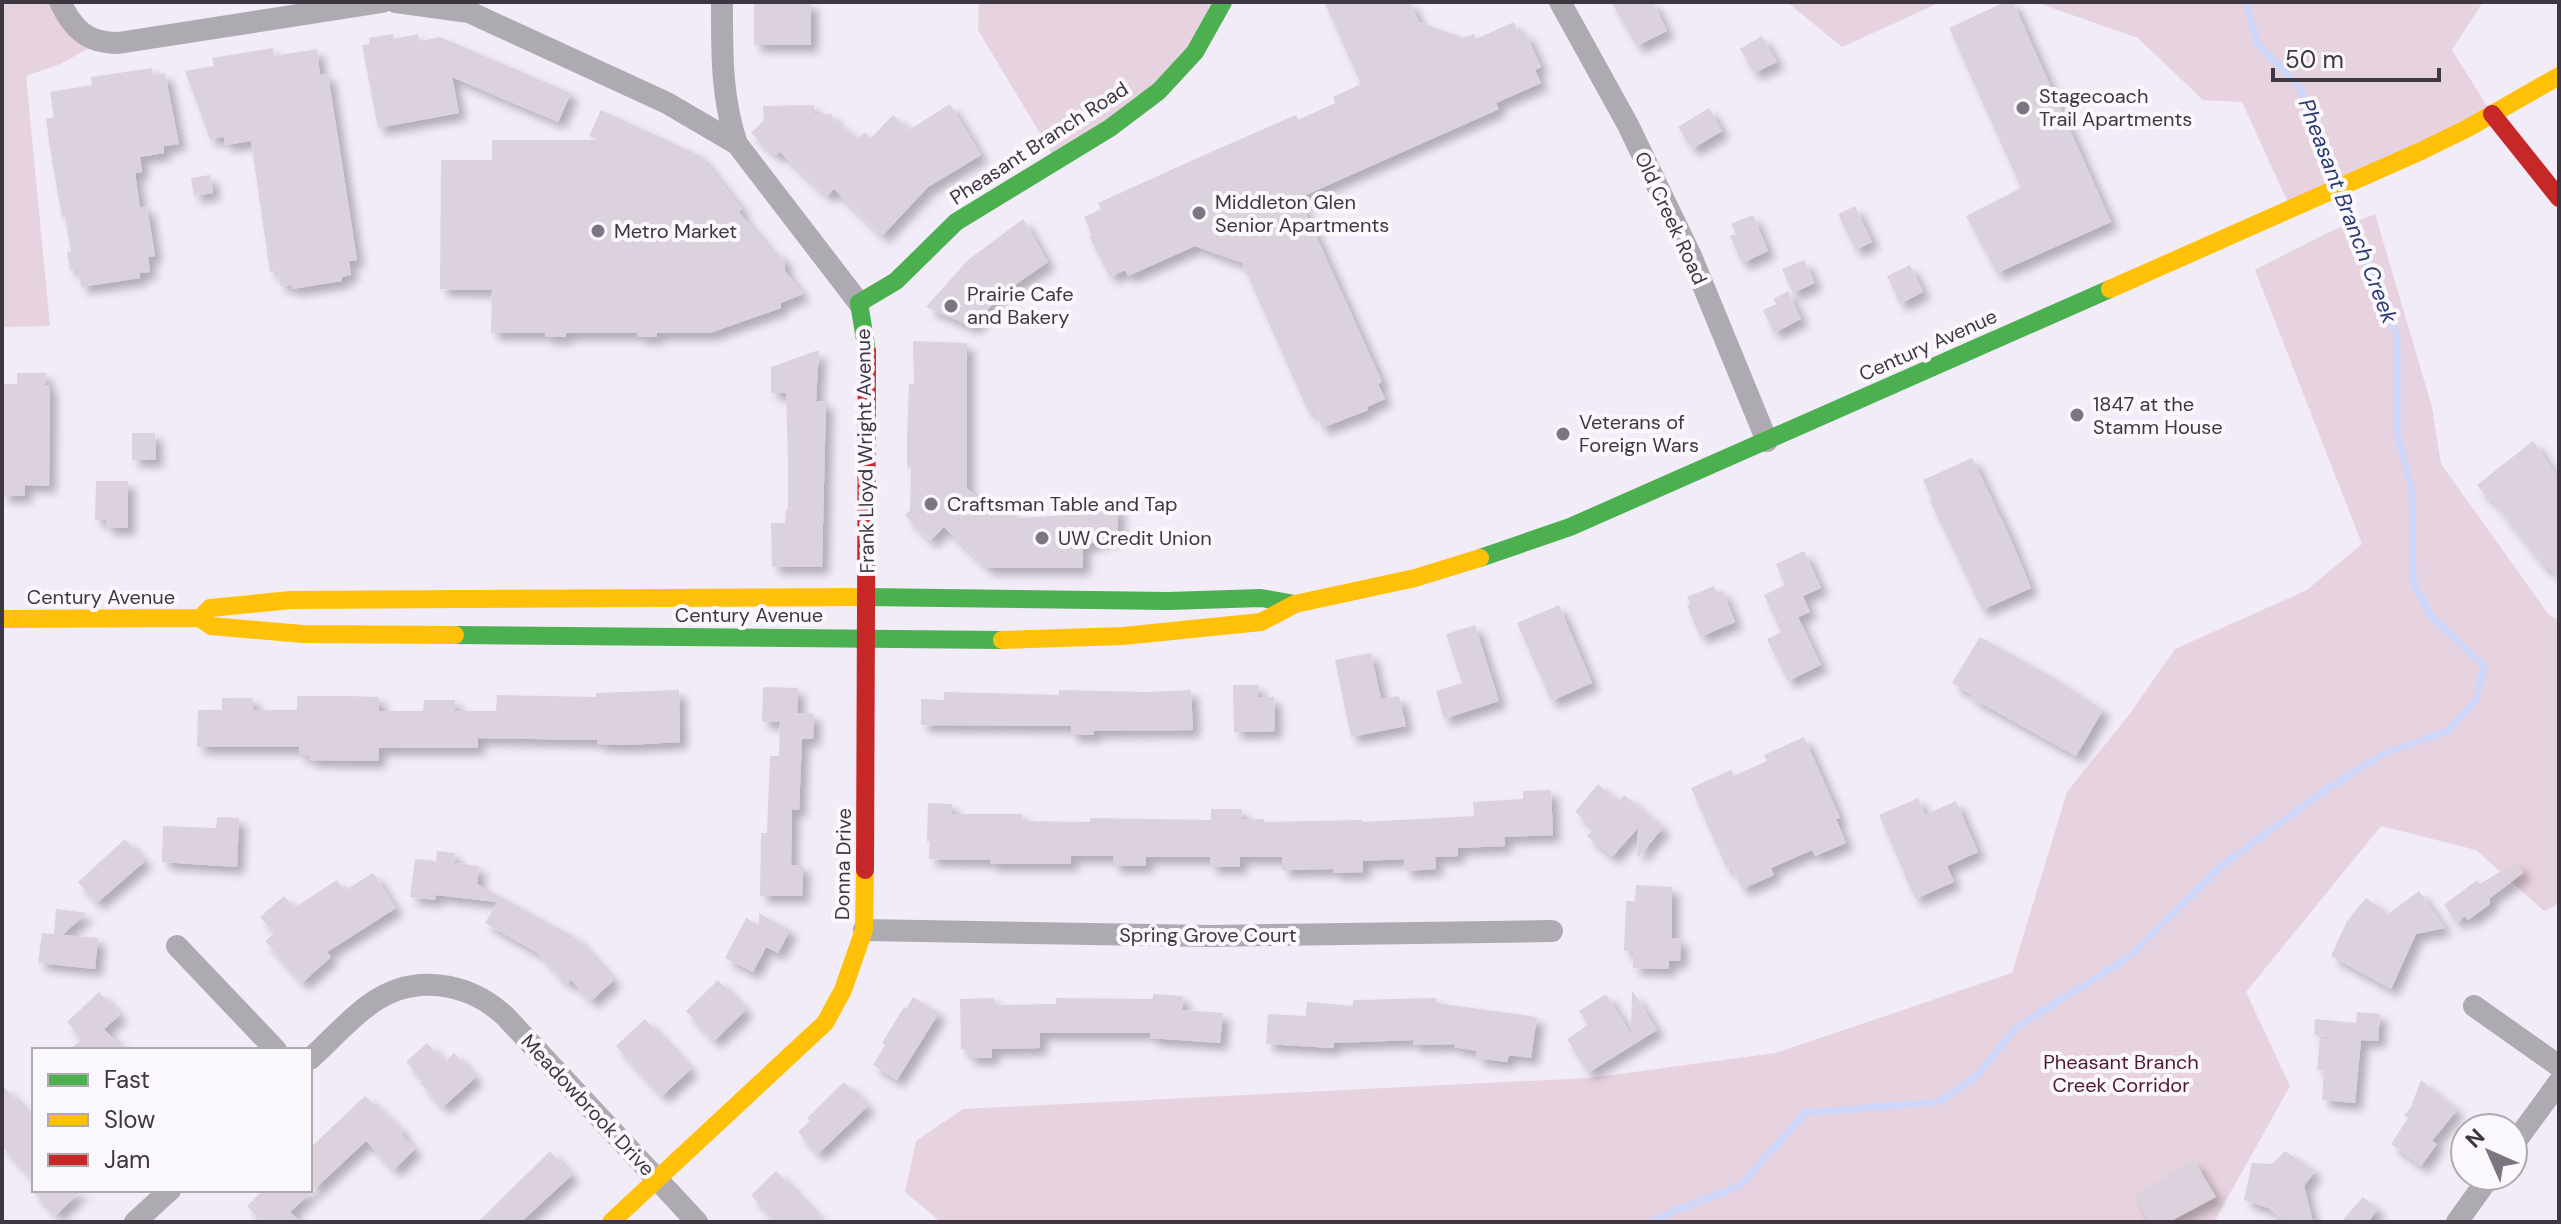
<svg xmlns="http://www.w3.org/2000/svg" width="2561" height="1224" viewBox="0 0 2561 1224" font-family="'DM Sans',sans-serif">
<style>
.green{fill:#e7d2df}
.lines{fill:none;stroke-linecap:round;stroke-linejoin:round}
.stream{stroke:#ced7f9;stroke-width:7}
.building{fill:#dcd2de;filter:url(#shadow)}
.street{stroke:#adabb1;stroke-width:22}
.fast{stroke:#4caf50;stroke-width:18}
.slow{stroke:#ffc107;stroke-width:18}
.jam{stroke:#c62828;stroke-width:18}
.poi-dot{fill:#7d7682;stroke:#faf7fd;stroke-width:3}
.labels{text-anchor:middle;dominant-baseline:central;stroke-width:8;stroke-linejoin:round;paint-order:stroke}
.poi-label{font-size:20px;fill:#3e3742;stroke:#faf7fd;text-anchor:start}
.street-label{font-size:20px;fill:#3e3742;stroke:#faf7fd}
.park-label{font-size:20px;fill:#511735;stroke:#faf7fd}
.water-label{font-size:22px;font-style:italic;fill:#2a3b70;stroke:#faf7fd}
</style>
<defs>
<filter id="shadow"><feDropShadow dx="7" dy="7" stdDeviation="4" flood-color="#0004"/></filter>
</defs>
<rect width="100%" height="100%" fill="#f2ebf8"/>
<path class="green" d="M2 2H60L99 43 60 64 26 76 50 326 2 327Z
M979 2H1223L1195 52 1056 160 978 30Z
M1787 2H1941L1842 47Z
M2035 2H2483L2452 50 2492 114 2290 207 2242 102 2203 100 2138 38Z
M2375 214 2432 407 2441 464 2549 615 2559 620V904L2544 911 2476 850 2381 826 2246 992 2290 1086 2214 1222H941L905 1192 916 1141 963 1109 1589 1078 1776 1053 2012 973 2067 792 2129 715 2175 649 2307 590 2362 544 2255 270 2329 232Z"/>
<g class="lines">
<path class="stream" d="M2246 2 2257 44 2299 86 2337 182
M1652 1222V1220L1741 1185 1805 1113 1938 1102 1977 1076 2015 1028 2129 957 2221 866 2331 786 2383 754 2447 731 2476 701 2484 666 2431 616 2413 582 2412 491 2397 433V337L2341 194"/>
</g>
<path class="building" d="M754 2H811V45H754Z
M1324 2H1410L1419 22 1464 38 1474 34 1476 39 1514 22 1519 35 1525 32 1541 67 1535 70 1541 83 1496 103 1499 109 1299 198 1382 382 1378 384 1385 399 1367 407 1368 410 1322 428 1314 410 1309 413 1242 263 1195 246 1128 276 1125 270 1110 277 1089 236 1092 235 1084 217 1101 209 1098 203 1202 156 1296 115 1298 120 1335 103 1333 97 1361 84Z
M1611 2H1653L1667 31 1637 46Z
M2005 2H2013L2111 222 1997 273 1966 216 2021 188 1949 28Z
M393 34 394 39 418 34 419 41 440 37 571 93 558 122 452 77 459 113 378 128 362 45 370 44 369 38Z
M1762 36 1777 62 1754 73 1740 49Z
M273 48 274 56 317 49 320 75 328 74 357 260 349 261 351 275 342 277V281L292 289 291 285 280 286 278 271 270 272 251 141 225 145 224 137 210 139 185 71 214 66 212 58Z
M152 68 153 75 165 73 179 144 164 146V153L140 157 142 172 135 173 140 208 147 206 155 256 148 257 150 272 140 273V278L81 287 78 269 70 270 67 252H71L65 216 62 217 50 148 46 119 54 117 50 92 92 85 91 77Z
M950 104 981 155 928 187 882 236 834 189 827 196 780 152 775 155 751 133 764 120 763 106 814 105V114H832L833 120 858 139 865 132 871 138 893 115 909 130Z
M1709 108 1722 131 1692 149 1678 127Z
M601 110 699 155 742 209 739 212 773 253 776 251 785 261V271L803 294 781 303V308L710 333H657V337H637V333H566V337H545V333H491L492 290 440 289 441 160H492V140H598L589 136Z
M210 175 213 193 194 196 191 178Z
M1855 206 1872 242 1855 250 1838 214Z
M1753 215 1768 251 1742 263 1730 236 1736 234 1731 224Z
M1023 219 1048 262 999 296 973 327 926 307 968 260Z
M1804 260 1815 283 1793 293 1782 269Z
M1910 265 1923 292 1900 304 1887 276Z
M1788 291 1801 319 1774 333 1763 310 1776 304 1773 299Z
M913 341 967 343V488L995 515 1004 506 1016 518 1088 514 1118 505V535L1083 546V568H987L944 527 930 541 905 515 910 510 911 468 907 467V439L909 384H914Z
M819 350 816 401H826L822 567H772L771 523H785L786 509H788V456L786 393H771V367Z
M17 373H46L45 385H50L49 486 25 485V496H2V384H17Z
M132 433H155L156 460H132Z
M2533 441 2559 479V580L2548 566 2545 568 2490 498 2488 499 2477 485Z
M1972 458 2008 533 2031 588 1982 610 1930 501 1932 500 1923 480Z
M96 481H128V528H106V520H95Z
M1804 551 1821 588 1803 596 1810 612 1798 617 1821 665 1788 681 1767 639 1781 632 1764 595 1785 585 1776 564Z
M1714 586 1717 593 1723 591 1735 622 1700 637 1687 605 1690 604 1687 597Z
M1559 605 1592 683 1551 701 1517 623Z
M1475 625 1499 701 1444 719 1436 691 1462 683 1446 634Z
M1980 637 2052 677 2103 710 2076 756 1970 697 1972 695 1952 683Z
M1371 653 1381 699 1399 696 1406 726 1351 737 1335 660Z
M1233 685H1258V697H1274L1275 731 1234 732Z
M763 687 798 688 797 713 814 714 813 739H802L799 810H792L791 865H803L802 896H760L761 833H767L770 756H779L780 722H762Z
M679 690 680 742 627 745 598 744 597 740 478 738V748H379L378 761 309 760 310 756H299V747H197L198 710H222V698H253V710H297V696H348L379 697V711H423L424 700H455V711H496L497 695 596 697V693Z
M1059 690 1146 692 1191 690 1193 730 1094 731V735H1071V726L921 725V699L944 700V692L1059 695Z
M1804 737 1840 818 1836 819 1846 843 1815 856 1812 850 1771 868 1774 875 1742 889 1731 866 1727 869 1691 788 1731 770 1734 776 1767 761 1764 755Z
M1598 784 1618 802 1624 795 1663 828 1637 858 1638 828 1612 857 1587 836 1594 828 1575 812Z
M1551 790 1553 835 1504 837 1505 846 1458 848V856L1435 857 1436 869 1405 871 1404 859 1363 861V872L1333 873V869L1282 870V857H1240V867H1210V857H1146V866H1113V856H1071V864H990V860L929 859 930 841 927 842 928 803 952 804V814H1022V821L1090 822V818L1211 820V809H1242L1241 819H1264V822L1362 820V822L1474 816 1473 802 1523 799V791Z
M1918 798 1925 815 1956 801 1978 852 1947 866 1954 882 1915 899 1879 815Z
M217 817 239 818 237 867 162 862 163 826 216 828Z
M125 839 145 861 97 903 78 882Z
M437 851 455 853 454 863 479 866 477 884 576 938 614 980 591 1001 571 980 567 984 538 953 485 923 497 902 436 895 435 900 410 897 415 859 436 861Z
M2516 862 2523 873 2490 898V904L2468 920 2465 916 2457 923 2444 905 2477 880 2480 884Z
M373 873 396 908 327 952 331 957 302 983 265 941 275 933 260 917 284 896 294 908 337 880 344 891Z
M1636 885 1672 887V938L1681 939 1680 961H1669V969L1633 968V951H1624L1626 901H1635Z
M2419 891 2445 928 2416 934 2391 989 2331 956 2347 921 2366 898 2388 914Z
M56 909 87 913 62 935 98 938 95 969 38 963 42 933 54 934Z
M759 913 790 930 778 953 766 947 753 972 725 958 746 918 759 925Z
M718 980 746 1010 714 1041 686 1011Z
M1632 990 1657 1030 1588 1073 1567 1039 1588 1025 1579 1011 1606 994 1631 1034Z
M99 992 120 1015 104 1029 124 1050H70L82 1039 67 1022Z
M1153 994 1183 996 1182 1010 1223 1013 1220 1043 1150 1038V1033H1040V1048L992 1049V1058H968V1049H961L960 999 994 998 995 1005 1056 1004V998L1153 999Z
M913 997 939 1013 897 1080 873 1065 885 1045 882 1043 904 1007 906 1009Z
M1436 998V1003L1537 1017 1531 1058 1509 1055 1507 1062 1476 1058 1477 1051 1454 1047V1044L1413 1045V1040L1334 1043 1333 1048 1266 1044 1268 1014 1306 1016 1307 1002 1353 1006V1000Z
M2357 1012 2380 1014 2378 1041 2361 1040 2355 1103 2322 1100 2324 1070H2317L2320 1038 2327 1039V1037L2314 1035 2315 1019 2356 1023Z
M645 1019 691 1069 662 1096 616 1046Z
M427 1043 445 1062 454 1053 476 1077 443 1107 420 1083 424 1080 406 1062Z
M2421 1080 2457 1110 2432 1141 2437 1144 2421 1166 2391 1144 2408 1118 2404 1115 2411 1107Z
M844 1082 868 1106 818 1154 798 1132 810 1121 807 1118Z
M2 1085 34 1119V1180L2 1146Z
M365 1096 404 1132 401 1134 415 1149 394 1170 366 1141 290 1212 301 1222H263L247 1206 263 1190H310V1148Z
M550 1151 572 1175 521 1222H478Z
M2285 1151 2315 1171 2304 1186 2313 1222H2286L2268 1208 2244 1200 2252 1163 2272 1164Z
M2194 1160 2216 1197 2169 1222H2150L2134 1195Z
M776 1171 801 1198 823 1222H776L751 1195Z
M31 1190H82L56 1215Z
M2363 1197 2378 1209 2368 1222H2341Z"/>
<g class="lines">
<path class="street" d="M60 2C73 29 87 43 118 43L382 2
M396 2 469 12 667 103 737 144 859 303
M722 2C722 52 721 97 737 144
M1560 2 1628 125 1691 256 1767 441
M864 930 1210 936 1552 931
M177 946 276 1050
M2474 1006 2559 1066
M310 1059C329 1042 348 1020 369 1005 412 973 467 981 505 1016L697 1222
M2513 1145 2559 1082
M135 1222 170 1190
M2457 1222 2490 1176"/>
<path class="fast" d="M867 352 859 303 896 281 956 222 1110 128 1159 91 1195 52 1223 2
M1480 558 1570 527 2110 289
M865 597 1168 601 1261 598 1295 604
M455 635 1002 640"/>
<path class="slow" d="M2110 289 2421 151 2468 128 2559 76
M200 618 210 608 291 600 865 597
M2 619 200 618 211 626 303 634 455 635
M1002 640 1123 636 1261 622 1295 604 1415 578 1480 558
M611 1222 825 1023 843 990 864 930 865 870"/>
<path class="jam" d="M2492 114 2559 198
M865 870 867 352"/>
</g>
<g class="poi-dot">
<circle cx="2023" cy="108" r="8"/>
<circle cx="1199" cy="213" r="8"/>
<circle cx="598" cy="231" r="8"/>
<circle cx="951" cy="306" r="8"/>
<circle cx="2077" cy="415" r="8"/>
<circle cx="1563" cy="434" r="8"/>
<circle cx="931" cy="504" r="8"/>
<circle cx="1042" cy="538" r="8"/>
</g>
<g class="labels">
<g class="poi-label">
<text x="2039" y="96">Stagecoach<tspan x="2039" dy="23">Trail Apartments</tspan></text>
<text x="1215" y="202">Middleton Glen<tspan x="1215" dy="23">Senior Apartments</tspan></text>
<text x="614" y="231">Metro Market</text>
<text x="967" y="294">Prairie Cafe<tspan x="967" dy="23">and Bakery</tspan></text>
<text x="2093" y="404">1847 at the<tspan x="2093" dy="23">Stamm House</tspan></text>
<text x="1579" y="422">Veterans of<tspan x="1579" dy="23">Foreign Wars</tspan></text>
<text x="947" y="504">Craftsman Table and Tap</text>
<text x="1058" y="538">UW Credit Union</text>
</g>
<g class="street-label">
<text transform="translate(1039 143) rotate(-33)">Pheasant Branch Road</text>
<text transform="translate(1671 218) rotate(65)">Old Creek Road</text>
<text transform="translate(1928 345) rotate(-24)">Century Avenue</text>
<text transform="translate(865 451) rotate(-91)">Frank Lloyd Wright Avenue</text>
<text x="101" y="597">Century Avenue</text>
<text x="749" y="615">Century Avenue</text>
<text transform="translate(843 864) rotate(-89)">Donna Drive</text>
<text x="1208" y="935">Spring Grove Court</text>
<text transform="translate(588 1105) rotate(47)">Meadowbrook Drive</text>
</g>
<g class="park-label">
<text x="2121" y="1062">Pheasant Branch<tspan x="2121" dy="23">Creek Corridor</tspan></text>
</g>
<g class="water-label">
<text transform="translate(2348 211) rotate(69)">Pheasant Branch Creek</text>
</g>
</g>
<rect width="2561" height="1224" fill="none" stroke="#3e3742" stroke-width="8"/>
<rect x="32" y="1048" width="280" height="144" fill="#faf7fd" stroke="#afaab2" stroke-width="2"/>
<rect x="48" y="1074" width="40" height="12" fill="#4caf50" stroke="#afaab2" stroke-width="2"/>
<text x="104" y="1088" font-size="24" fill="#3e3742">Fast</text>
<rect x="48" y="1114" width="40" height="12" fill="#ffc107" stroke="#afaab2" stroke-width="2"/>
<text x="104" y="1128" font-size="24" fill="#3e3742">Slow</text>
<rect x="48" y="1154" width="40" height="12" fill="#c62828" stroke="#afaab2" stroke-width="2"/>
<text x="104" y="1168" font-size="24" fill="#3e3742">Jam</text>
<g transform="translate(2489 1152) rotate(315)"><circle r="38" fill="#faf7fd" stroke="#afaab2" stroke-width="2"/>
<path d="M0-6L14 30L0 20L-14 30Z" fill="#7d7682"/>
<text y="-12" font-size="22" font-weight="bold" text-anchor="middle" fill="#3e3742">N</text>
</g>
<path d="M2273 68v12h166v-12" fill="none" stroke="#3e3742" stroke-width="4"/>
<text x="2285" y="68" font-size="24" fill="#3e3742" stroke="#faf7fd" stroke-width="6" paint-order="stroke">50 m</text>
</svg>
